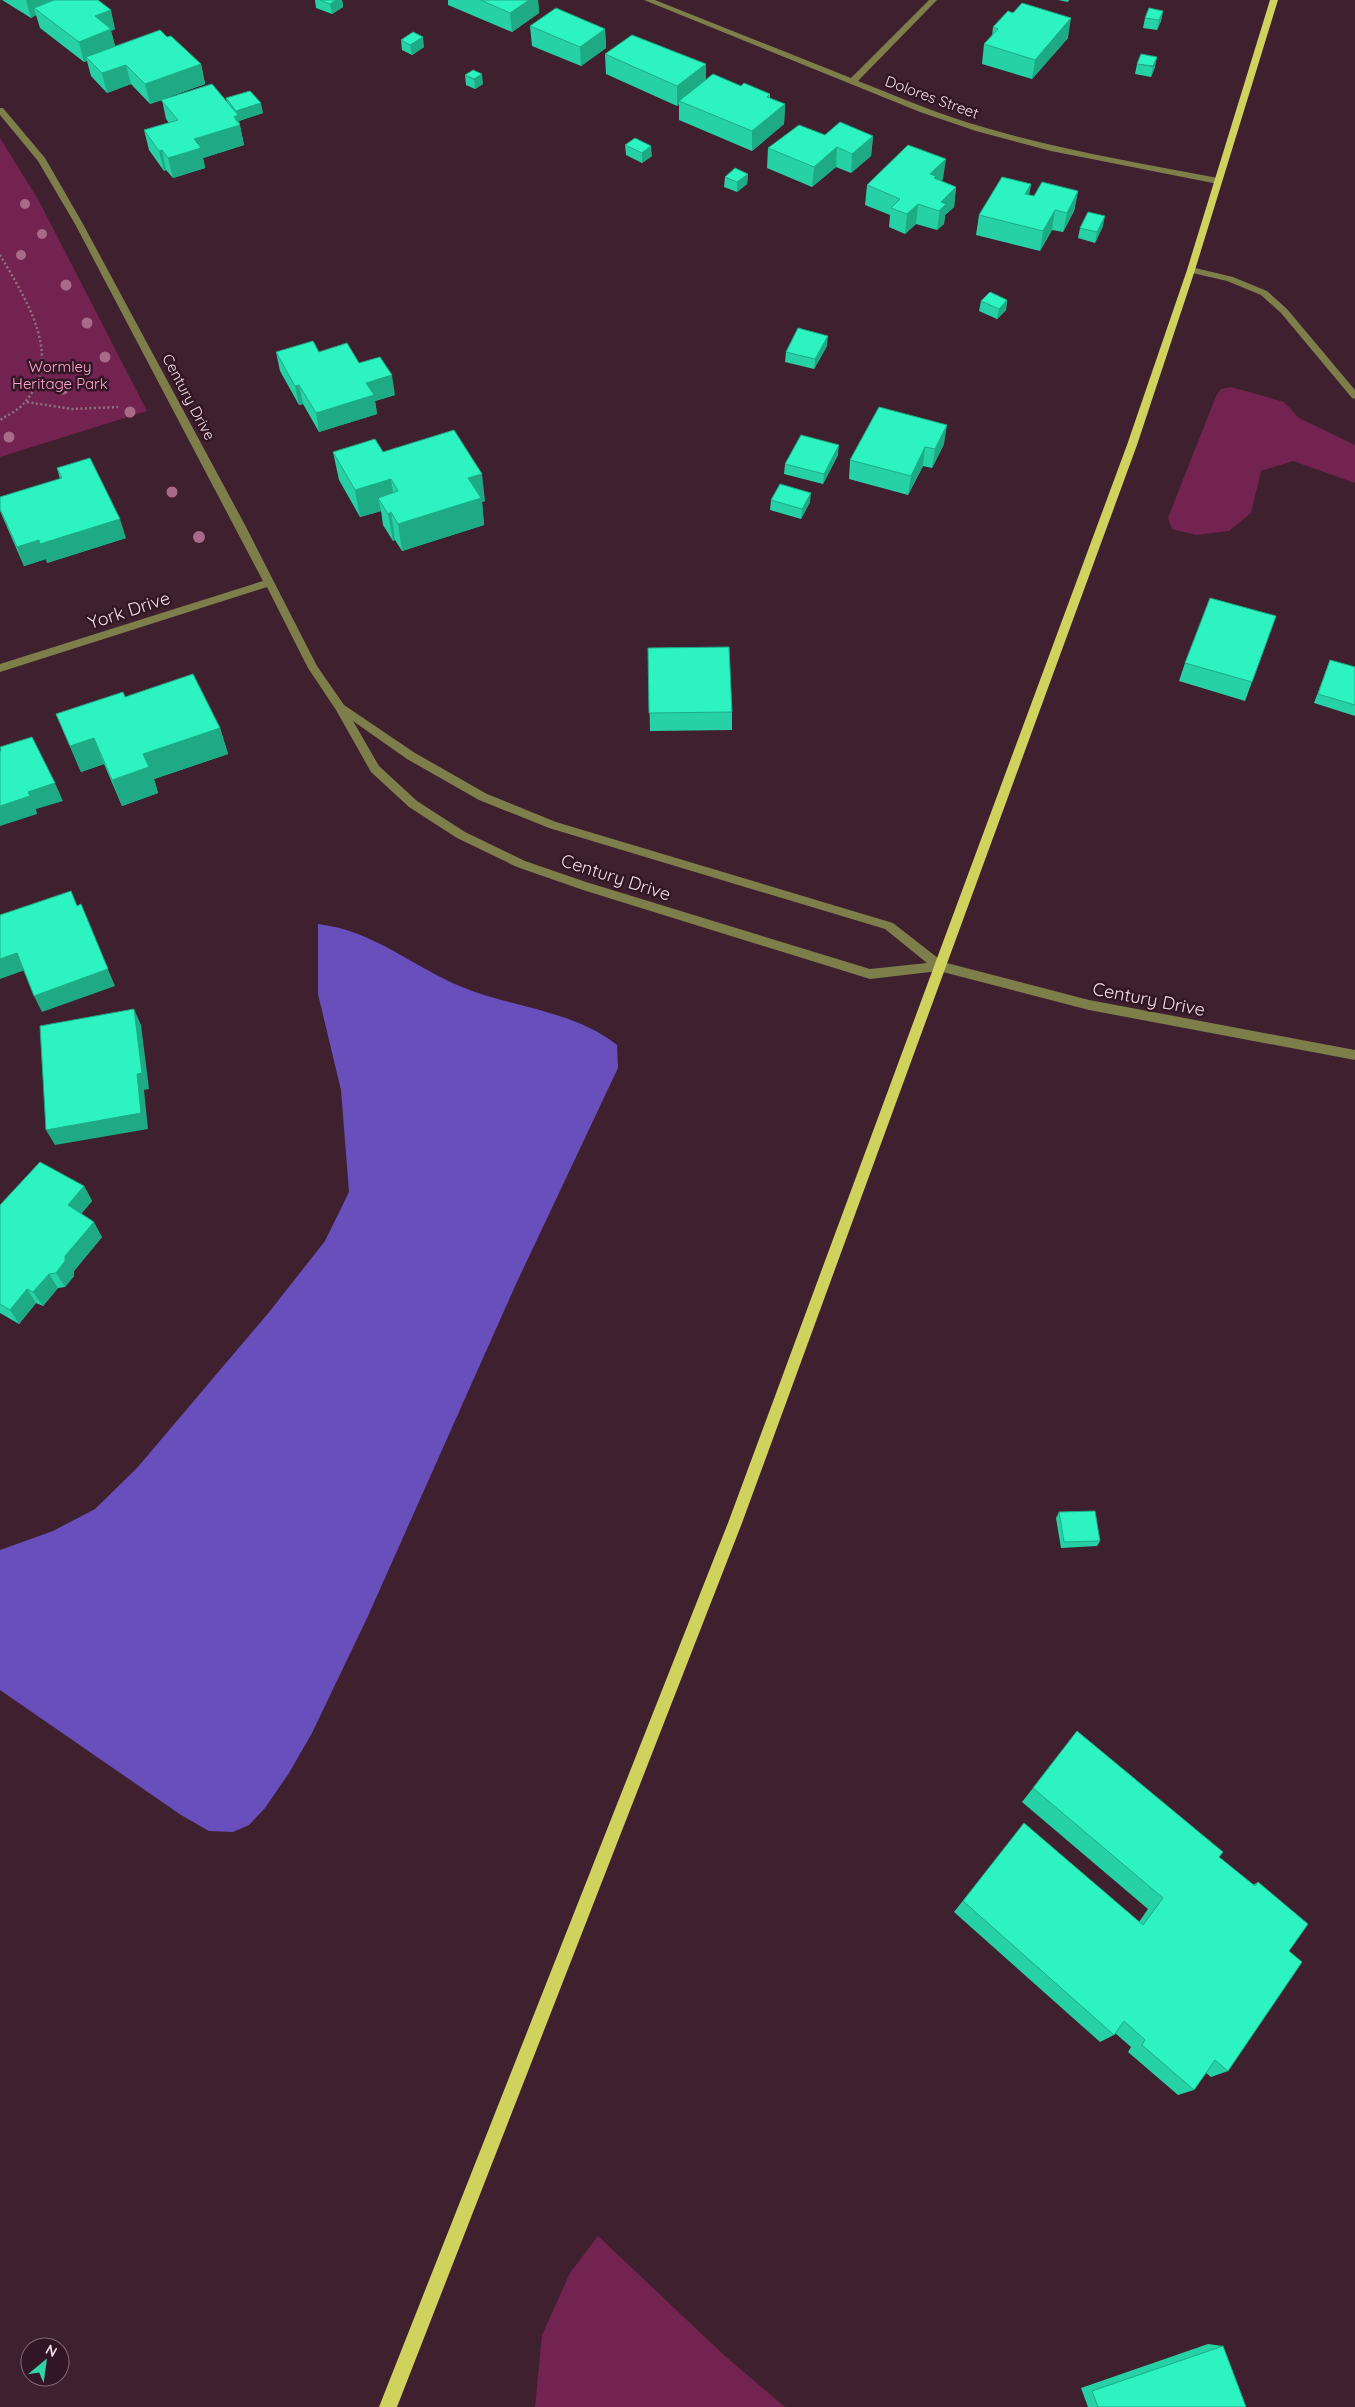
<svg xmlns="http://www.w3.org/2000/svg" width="1355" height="2407" viewBox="0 0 1355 2407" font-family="Quicksand,sans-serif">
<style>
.green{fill:#73234f}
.water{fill:#684fbb}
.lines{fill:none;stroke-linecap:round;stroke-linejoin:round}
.path{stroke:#8d737f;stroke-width:2.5;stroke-dasharray:2 2.5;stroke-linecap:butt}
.minor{fill:#7d7e4a;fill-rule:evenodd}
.major{fill:#d0d25e;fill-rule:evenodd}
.tree{fill:#a86a88}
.wall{fill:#26d1a5}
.shaded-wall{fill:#1faa86}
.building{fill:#2cf3c0;stroke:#1faa86}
.labels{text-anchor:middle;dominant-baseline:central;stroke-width:5;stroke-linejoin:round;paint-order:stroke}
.far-street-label{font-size:15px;fill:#f4e0e8;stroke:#331625}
.far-park-label{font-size:15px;fill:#fea6d0;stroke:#331625}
.street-label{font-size:18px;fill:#f4e0e8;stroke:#331625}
</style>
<rect width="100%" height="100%" fill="#3e202f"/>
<path class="green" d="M0 138 39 201 147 411 0 457Z
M1231 387 1284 402 1299 418 1355 445V483L1293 461 1261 471 1251 513 1229 531 1196 535 1172 529 1168 518 1216 396 1221 389Z
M598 2236 725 2356 785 2407H535L542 2335 570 2273Z"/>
<path class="water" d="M318 924C375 931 411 966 462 987 513 1008 573 1010 617 1045L618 1068 516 1284 368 1616 312 1733 289 1773 265 1808 249 1825 233 1832 209 1831 181 1815 0 1690V1550L53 1531 95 1509 137 1468 270 1311 325 1241 349 1192 341 1090 318 994Z"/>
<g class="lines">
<path class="path" d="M0 255C25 298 65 357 25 402 19 410 8 415 0 420
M27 402 72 409 118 407"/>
<path class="minor" d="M644 0H655L851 78 929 0H937L858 81C899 97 940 115 983 127 1060 150 1139 163 1218 178L1222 181 1218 184 1051 151 976 131 920 112Z
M0 108H3L45 158 83 224 245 525 317 666 344 705 415 753 487 794 556 822 893 923 943 962 1089 1000 1355 1050V1060L1089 1010 939 971 870 979 583 890 517 867 457 838 409 807 371 772 336 710 308 668 267 587 0 672V664L263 581 75 224 38 161 0 115ZM353 721 407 759 479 800 549 828 885 929 927 963 870 969 586 882 525 861 465 832 417 801 379 766Z
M1191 267 1233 277 1267 291 1287 309 1355 390V399L1352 398 1281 313 1261 295 1227 281 1188 272 1187 270Z"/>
<path class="major" d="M1270 0H1278L1195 270 1137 445 742 1523 397 2407H379L728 1523 1127 445 1187 270Z"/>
</g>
<g class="tree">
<circle cx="25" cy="204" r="5"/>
<circle cx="42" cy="234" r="5"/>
<circle cx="21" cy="255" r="5"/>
<circle cx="66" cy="285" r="5.5"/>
<circle cx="87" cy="323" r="5.5"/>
<circle cx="105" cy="357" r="5.5"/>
<circle cx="63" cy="389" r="5.5"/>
<circle cx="130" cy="412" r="5.5"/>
<circle cx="9" cy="437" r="5.5"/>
<circle cx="172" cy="492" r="5.5"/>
<circle cx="199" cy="537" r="6"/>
</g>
<path class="wall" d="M2 0H98L115 29 111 31 115 46 167 37 201 64 205 84 165 98 227 102 226 98 263 113 239 121 244 145 203 158 205 168 173 178 166 170 164 171 149 150 144 130 169 123 166 119 162 100 150 104 131 84 107 93 91 76 87 61 84 62 40 28 36 15 31 18Z
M315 0H342L343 7 332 14 316 8Z
M448 0H538L539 13 512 32 448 5Z
M1058 0H1069L1068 2Z
M1163 11 1161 21 1157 30 1143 28 1145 18Z
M530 26 605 29 606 48 581 66 532 46Z
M993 27 1068 38 1032 79 982 64 984 44 992 36Z
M401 40 424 47 412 55 402 50Z
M605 54 706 64V80L741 86 770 94V98L785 104 784 124 752 151 679 120V104L677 106 606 74Z
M1137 64 1155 67 1151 77 1135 74Z
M465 75 483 84 475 89 466 85Z
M825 135 873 136 871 156 851 173 836 167 812 187 767 168 768 148Z
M625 145 652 156 642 163 626 155Z
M748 174 747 184 737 192 724 187 725 177Z
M943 179 941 181 956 187 954 207 945 215 944 224 937 230 916 224 905 234 889 227 890 215 865 205 867 185Z
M1031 184 1029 195 1034 196 1078 191 1074 211 1063 232 1052 230 1040 251 976 235 979 215Z
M1103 226 1095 243 1078 238 1080 228Z
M1007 300 1006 310 997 319 979 311 981 301Z
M827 346 814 369 785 362 786 352Z
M276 352H319L359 363 395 395 375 401 377 414 319 432 303 404 299 405 280 371Z
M944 444 932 468 923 466 908 495 849 479 850 460Z
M333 452H383L485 501 482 502 484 525 402 551 395 540 393 541 383 525 381 511 360 517 339 480Z
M838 455 823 484 784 474 785 464Z
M57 468 126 538 47 563 46 559 24 566 0 511V497L60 479Z
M771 500 810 502 801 519 770 510Z
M1276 616 1245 701 1179 681 1185 663Z
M648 648 732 712V730L650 731Z
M1330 660 1355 667V716L1314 703Z
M125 697 220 728 228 754 154 779 158 793 122 806 104 764 81 772 56 714Z
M84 1186 92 1201 81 1214 102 1237 74 1271V1276L65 1287 58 1288 43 1306 36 1303 19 1324 0 1313V1205Z
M1059 1512 1100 1541 1097 1546 1061 1548 1056 1518Z
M1033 1788 1219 1857 1253 1885 1258 1882 1289 1951 1228 2071 1211 2077 1206 2073 1194 2090 1178 2095 1128 2052 1131 2047 1115 2033 1114 2035 1100 2042 954 1912 1024 1823 1139 1922 1148 1909 1022 1802Z
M1208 2344 1223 2346 1246 2407H1088L1081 2388Z"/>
<path class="shaded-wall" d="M26 0H68L34 8 36 15 31 18Z
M336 0H342L343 7 332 14 330 4Z
M529 0H538L539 13 512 32 510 13Z
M111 10 115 29 111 31 116 49 86 57 87 61 84 62 79 42 95 16Z
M1163 11 1161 21 1157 30 1159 20Z
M1071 18 1068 38 1032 79 1035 60Z
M605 29 606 48 581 66 580 47Z
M423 37 424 47 412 55 410 45Z
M1157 57 1155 67 1151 77 1153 66Z
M201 64 205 84 150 104 145 84Z
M706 64V83L679 101V104L677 106V86Z
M126 65 131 84 107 93 102 73Z
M482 74 483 84 475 89 474 79Z
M261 103 263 113 239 121 244 145 203 158 205 168 173 178 168 158 194 139 234 117 237 115 236 111Z
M785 104 784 124 752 151V131Z
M873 136 871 156 851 173 852 154Z
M651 146 652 156 642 163V153Z
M837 147 836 167 812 187 814 167Z
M162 150 166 170 164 171 159 151Z
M946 159 943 179 935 187 930 174Z
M748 174 747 184 737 192V182Z
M1031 184 1027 203 1025 194Z
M956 187 954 207 945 215 944 224 937 230 941 202Z
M1078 191 1074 211 1063 232 1067 213Z
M918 204 916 224 905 234 907 214Z
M1055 210 1052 230 1040 251 1043 231Z
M1105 216 1103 226 1095 243 1097 232Z
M1007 300 1006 310 997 319 999 309Z
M828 336 827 346 814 369 815 359Z
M392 375 395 395 375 401 377 414 319 432 316 413 366 383Z
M299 385 303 404 299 405 295 386Z
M947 425 944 444 932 468 935 449Z
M839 445 838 455 823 484 824 474Z
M925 447 923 466 908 495 911 476Z
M482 474 485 501 482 502 484 525 402 551 398 524 468 478Z
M391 479 395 506 378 498 381 511 360 517 355 490Z
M811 493 810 502 801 519 802 509Z
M391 512 395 540 393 541 388 514Z
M120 519 126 538 47 563 46 559 24 566 17 547 39 540Z
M220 728 228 754 154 779 158 793 122 806 112 780 143 754Z
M94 738 104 764 81 772 70 746Z
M55 783 63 801 36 809 37 814 0 826V806L28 792Z
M88 922 115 986 42 1012 34 996Z
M17 953 25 970 0 979V959Z
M134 1009 141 1025 149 1089 144 1090 148 1129 55 1145 46 1130 137 1074Z
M84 1186 92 1201 76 1220 68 1205Z
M94 1222 102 1237 74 1271V1276L65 1287 56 1273 65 1256Z
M49 1274 58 1288 43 1306 33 1292Z
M27 1289 36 1303 19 1324 10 1310Z"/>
<path class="building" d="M54 0H98L111 10 95 16 111 29 79 42 34 8Z
M320 0H336L330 4Z
M481 0H529L510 13Z
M1022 3 1071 18 1035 60 984 44 998 29 993 27 1008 11 1013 13Z
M556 8 605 29 580 47 530 26Z
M1149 8 1163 11 1159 20 1145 18Z
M160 30 167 37 171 36 201 64 145 84 126 65 102 73 86 57Z
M413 32 423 37 410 45 401 40Z
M632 35 706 64 677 86 605 54Z
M1141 54 1157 57 1153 66 1137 64Z
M473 70 482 74 474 79 465 75Z
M713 74 741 86 744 83 770 94 767 97 785 104 752 131 679 101Z
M212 84 238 115 234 117 240 125 194 139 201 148 168 158 162 150 159 151 144 130 178 120 161 100Z
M250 91 261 103 236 111 226 98Z
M840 122 873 136 852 154 837 147 814 167 768 148 799 125 825 135Z
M635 138 651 146 642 153 625 145Z
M908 145 946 159 930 174 936 176 934 178 956 187 941 202 946 204 939 211 918 204 907 214 891 208 900 199 867 185Z
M735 168 748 174 737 182 725 177Z
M1002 177 1031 184 1025 194 1034 196 1042 182 1078 191 1067 213 1055 210 1043 231 979 215Z
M1088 212 1105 216 1097 232 1080 228Z
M990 292 1007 300 999 309 981 301Z
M798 328 828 336 815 359 786 352Z
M313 341 319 352 347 343 359 363 380 357 392 375 366 383 374 395 316 413 299 385 295 386 276 352Z
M879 407 947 425 935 449 925 447 911 476 850 460Z
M454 430 482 474 468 478 481 498 398 524 391 512 388 514 378 498 398 491 391 479 355 490 333 452 375 439 383 452Z
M801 435 839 445 824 474 785 464Z
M90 458 120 519 40 544 39 540 17 547 0 509V497L62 478 57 468Z
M780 484 811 493 802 509 771 500Z
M1210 598 1276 616 1252 682 1185 663Z
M729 647 732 712 649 713 648 648Z
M1330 660 1355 667V705L1318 694Z
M193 674 220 728 143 754 149 767 112 780 94 738 70 746 56 714 123 692 125 697Z
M32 737 55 783 28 792 30 796 0 806V751L1 750 0 747Z
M71 891 77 906 81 904 108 969 34 996 17 953 0 959V915Z
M134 1009 142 1073 137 1074 141 1113 46 1130 40 1026Z
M40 1162 84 1186 68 1205 94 1222 65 1256V1261L56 1273 49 1274 33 1292 27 1289 10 1310 0 1304V1205Z
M1095 1511 1100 1541 1064 1542 1059 1512Z
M1077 1731 1223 1852 1219 1857 1255 1886 1258 1882 1308 1924 1289 1951 1302 1962 1228 2071 1215 2060 1194 2090 1142 2045 1145 2040 1124 2021 1114 2035 963 1901 1024 1823 1143 1925 1163 1898 1033 1788Z
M1223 2346 1246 2407H1098L1092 2391Z"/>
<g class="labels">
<g class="far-street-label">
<text transform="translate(932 97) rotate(20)">Dolores Street</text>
<text transform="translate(189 397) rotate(62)">Century Drive</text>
</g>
<g class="far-park-label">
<text x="60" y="366">Wormley<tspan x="60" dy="17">Heritage Park</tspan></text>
</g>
<g class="street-label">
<text transform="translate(129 610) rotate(-18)">York Drive</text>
<text transform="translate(616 877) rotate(18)">Century Drive</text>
<text transform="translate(1149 999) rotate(11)">Century Drive</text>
</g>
</g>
<g transform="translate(45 2362) rotate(29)"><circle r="24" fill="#331625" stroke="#806773"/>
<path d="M0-4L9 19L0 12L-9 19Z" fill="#31d4a9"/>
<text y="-8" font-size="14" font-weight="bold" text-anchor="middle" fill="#f4e0e8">N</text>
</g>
</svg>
